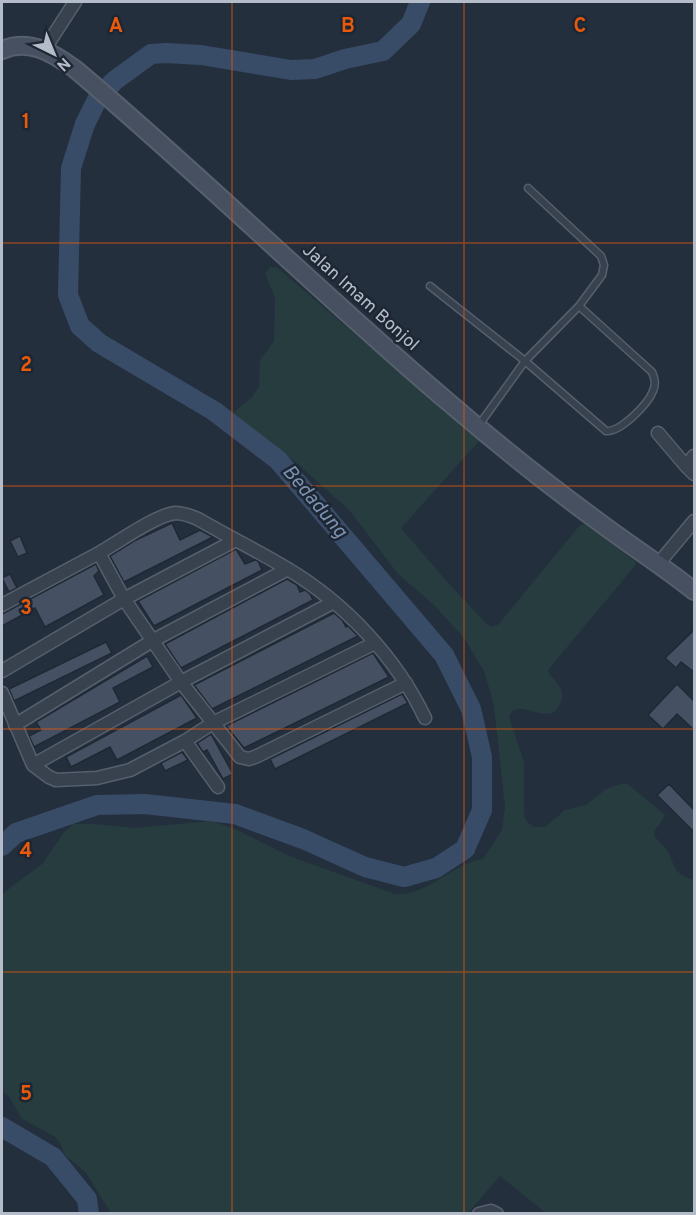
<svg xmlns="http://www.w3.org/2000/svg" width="696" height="1215" viewBox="0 0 696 1215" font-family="Overpass,sans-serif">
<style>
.green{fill:#263c3f}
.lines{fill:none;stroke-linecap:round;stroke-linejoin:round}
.river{stroke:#394c67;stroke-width:20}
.building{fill:#455162;stroke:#1f2835;stroke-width:1.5}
.lane-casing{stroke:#565f6c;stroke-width:9}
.street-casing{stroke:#565f6c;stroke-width:15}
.secondary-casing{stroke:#565f6c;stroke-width:20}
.lane{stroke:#38414e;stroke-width:6}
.street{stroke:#38414e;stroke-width:12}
.secondary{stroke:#465061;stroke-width:16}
.grid{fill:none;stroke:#e8590c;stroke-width:1.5;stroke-opacity:0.55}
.labels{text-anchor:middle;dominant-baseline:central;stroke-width:5;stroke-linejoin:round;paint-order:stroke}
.street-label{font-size:18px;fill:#b4bcc9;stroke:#1d2633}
.water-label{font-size:20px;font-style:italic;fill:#7c92b1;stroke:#1d2633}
.grid-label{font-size:20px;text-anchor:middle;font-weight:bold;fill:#e8590c;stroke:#1d2633;stroke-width:5;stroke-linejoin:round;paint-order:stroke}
</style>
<rect width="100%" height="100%" fill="#242f3e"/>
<path class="green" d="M270 267 278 268 479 441 401 528 449 584 485 622 491 627 498 625 580 525 584 524 589 526 636 562 634 567 548 670C551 679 561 683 562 694 563 698 562 700 560 704 553 722 535 710 521 709 518 708 516 710 512 711L509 717 524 762V814L527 822 534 827H545L565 810 586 805 606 789 624 783 629 785 665 815 660 824 654 831V836C658 841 664 845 667 850 676 867 673 874 694 880V1213H546L500 1176 468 1213H111L86 1173 66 1156 59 1142 54 1136 22 1119 10 1098 2 1090V894L42 864 65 831 74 824H95L134 828 212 821 235 829 289 856 395 894C429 896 451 864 483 859L502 830 505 807 494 705 484 671 464 638 435 606 398 574 350 511 299 465 233 413 252 397 259 387 260 360 274 341 275 298 265 274Z"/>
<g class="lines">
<path class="river" d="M2 846 16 833 97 805 145 804 235 814 303 839 365 867 404 877 436 868 465 849 482 810V757L471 709 444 655 278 460 214 411 99 343 80 326 68 295 71 168 85 124 97 100 114 81 151 54 166 53 201 55 291 70 315 69 345 59 383 51 411 24 420 2
M2 1127 53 1157 87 1199 89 1214"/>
</g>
<path class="building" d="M172 523 180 540 200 530 213 537 124 582 110 556 134 541Z
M20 536 27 553 18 557 10 541Z
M236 549 245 564 255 560 258 561 262 570 154 626 138 601Z
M96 564 99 571 94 576 104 595 45 627 35 608 2 626V614Z
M10 574 17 588 9 592 2 578Z
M287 579 297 585 300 592 305 590 310 594 313 600 181 668 165 644Z
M334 613 342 620 346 627 348 626 358 636 212 709 194 685Z
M694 630V672L681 662 676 668 665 658Z
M106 642 112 653 14 701 9 689Z
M373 653 389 677 244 748 228 728 226 726Z
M147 656 153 667 113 688 120 702 34 747 29 736 41 730 36 722Z
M677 684 694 701V730L677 714 663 729 648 715Z
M402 694 408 703 275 769 270 759Z
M181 695 197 718 117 760 110 747 71 767 66 757Z
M211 734 233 774 223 779 207 750 203 752 197 743Z
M182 752 188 760 165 771 161 763Z
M669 784 694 810V832L657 795Z"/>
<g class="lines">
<defs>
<path id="lane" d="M430 286 525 361 606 431C621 432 648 404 653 391 656 384 655 379 652 372L579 306
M479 425 525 361 579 306 602 275 604 265 601 256 528 188"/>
<path id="street" d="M44 50 75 2
M658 433 686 466
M694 456 686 466 694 474
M99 553C117 543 156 515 175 513 183 513 191 516 198 519 227 536 258 551 286 568 345 603 396 657 425 718
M659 563 694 521
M334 602 181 682 240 757 249 759 255 757 406 683
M2 605 99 553 124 599 181 682 33 765
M2 671 124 599 236 540
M2 693 33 765 49 777 56 780 97 778 130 770 185 741 213 723 375 643
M15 725 152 641 288 569
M185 741 218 787
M479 1214 491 1211 497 1214"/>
<path id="secondary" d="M2 50C29 38 53 53 75 69 202 176 320 293 447 401 496 443 547 484 599 522 631 546 664 567 694 591"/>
</defs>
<use href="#lane" class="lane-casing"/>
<use href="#street" class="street-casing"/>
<use href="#secondary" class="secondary-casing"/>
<use href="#lane" class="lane"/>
<use href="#street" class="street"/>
<use href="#secondary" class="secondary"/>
</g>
<path class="grid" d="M232 2V1214M464 2V1214M2 243H694M2 486H694M2 729H694M2 972H694"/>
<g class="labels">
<g class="street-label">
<text transform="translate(360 298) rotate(42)">Jalan Imam Bonjol</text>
</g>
<g class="water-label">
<text transform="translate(314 502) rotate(50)">Bedadung</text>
</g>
</g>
<g class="grid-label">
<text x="116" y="32">A</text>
<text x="348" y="32">B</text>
<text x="580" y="32">C</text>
<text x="26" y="128">1</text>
<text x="26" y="371">2</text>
<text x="26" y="614">3</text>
<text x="26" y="857">4</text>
<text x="26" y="1100">5</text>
</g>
<rect width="696" height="1215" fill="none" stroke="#b4bcc9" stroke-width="6"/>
<g transform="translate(54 54) rotate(137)" stroke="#1d2633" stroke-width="4.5" paint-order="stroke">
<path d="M0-4.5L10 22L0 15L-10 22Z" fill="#b4bcc9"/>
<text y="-9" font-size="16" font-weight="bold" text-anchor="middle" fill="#b4bcc9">N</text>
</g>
</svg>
